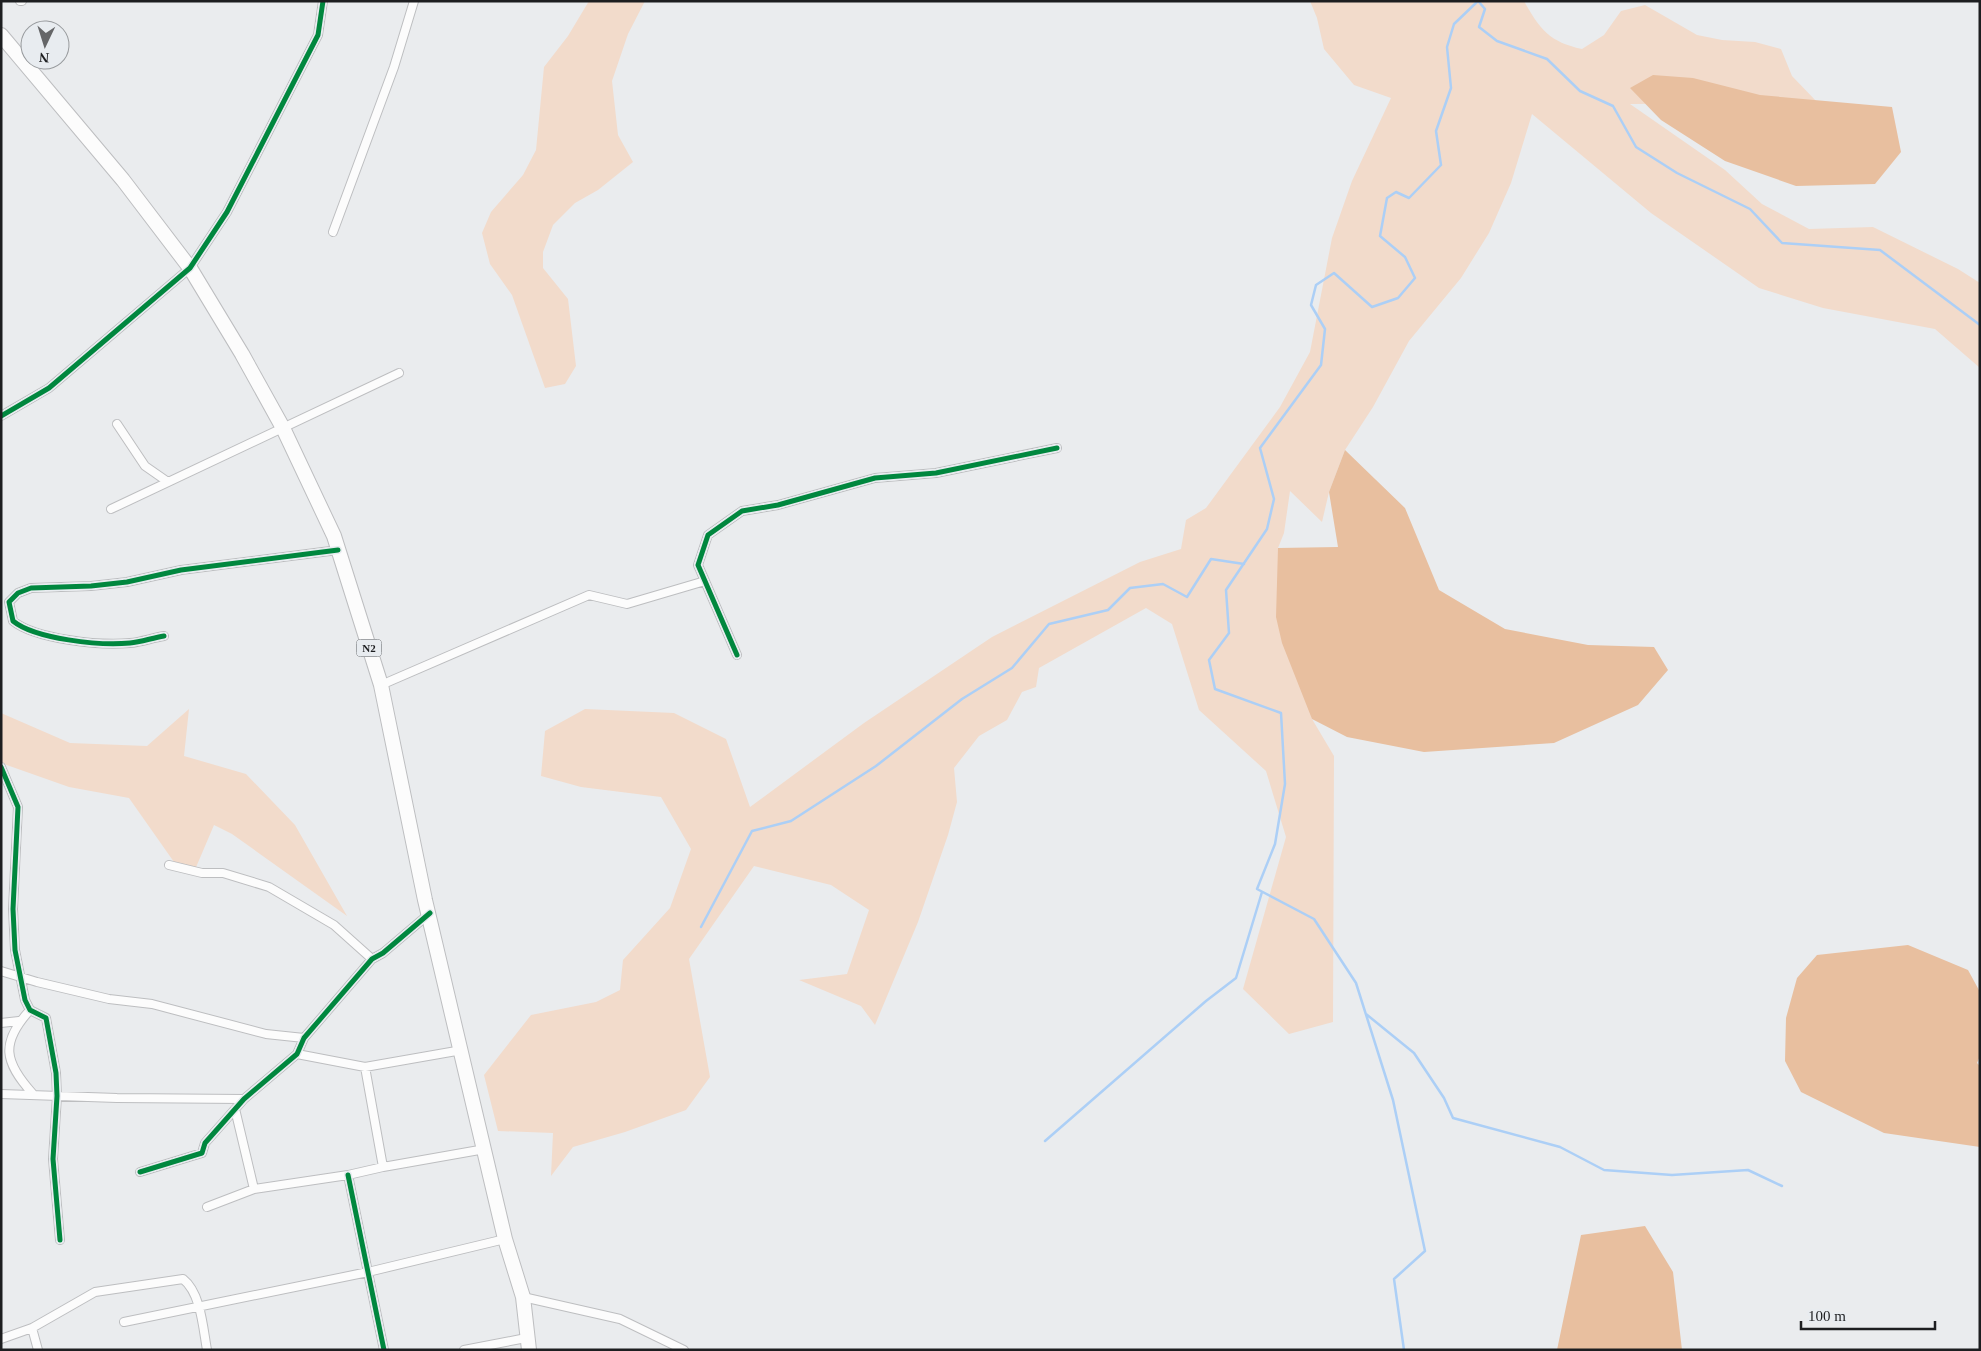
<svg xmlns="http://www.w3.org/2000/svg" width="1981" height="1351" viewBox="0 0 1981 1351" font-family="Georgia,serif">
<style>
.green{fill:#f2dbcb}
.forest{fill:#e8bf9f}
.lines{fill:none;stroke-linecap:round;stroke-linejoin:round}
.stream{stroke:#accff6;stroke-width:2.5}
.minor-casing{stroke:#bdbec0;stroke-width:10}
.trunk-casing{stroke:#bdbec0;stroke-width:16}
.minor{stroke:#fcfcfc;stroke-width:8}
.trunk{stroke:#fcfcfc;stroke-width:14}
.cycleway-casing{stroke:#e8ecf0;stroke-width:8}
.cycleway{stroke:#00873e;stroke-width:5}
.labels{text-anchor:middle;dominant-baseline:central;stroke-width:4.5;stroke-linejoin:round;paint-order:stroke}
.shield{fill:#e8ecf0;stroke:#5a5c5e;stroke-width:1}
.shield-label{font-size:11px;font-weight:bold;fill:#1d1e20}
</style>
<rect width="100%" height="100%" fill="#eaecee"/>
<path class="green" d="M589 1H645L628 34 612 81 618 135 633 162 598 190 575 203 553 225 543 252V268L568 299 576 366 565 384 545 388 512 295 490 264 482 233 491 212 523 175 536 150 544 67 568 36Z
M1310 1H1524C1540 30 1550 42 1582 49L1604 35 1621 11 1645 5 1697 35 1722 40 1755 42 1781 49 1792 76 1818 103 1630 104 1725 170 1762 204 1809 229 1873 227 1958 269 1980 283V368L1935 329 1823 308 1759 288 1651 213 1532 114 1511 183 1489 233 1461 278 1409 341 1373 407 1345 450 1329 492 1322 522 1290 491 1284 533 1278 548 1312 719 1334 756 1333 1022 1289 1034 1243 989 1286 837 1266 771 1199 710 1172 624 1146 608 1039 668 1036 687 1022 692 1007 720 979 736 954 768 957 802 948 835 918 922 875 1025 861 1006 799 980 847 974 869 910 831 885 754 866 689 959 710 1077 686 1110 625 1132 573 1147 551 1176 553 1133 498 1131 484 1075 531 1015 596 1002 620 990 623 960 670 908 691 849 661 797 581 787 541 776 545 731 585 709 674 713 726 739 750 807 864 723 992 637 1140 562 1181 549 1186 520 1206 508 1280 407 1310 352 1332 238 1352 181 1391 98 1354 85 1324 49 1317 18Z
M189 709 184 756 246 774 295 825 347 916 232 834 214 825 194 872 174 862 129 798 69 787 1 763V713L70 743 147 746Z"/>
<path class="forest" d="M1653 75 1693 78 1760 95 1892 107 1901 152 1875 184 1796 186 1725 161 1661 120 1630 88Z
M1345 450 1405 508 1439 590 1505 629 1588 645 1654 647 1668 670 1638 705 1554 743 1424 752 1347 737 1312 719 1282 643 1276 617 1278 548 1338 547 1329 492Z
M1908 945 1968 970 1980 992V1056L1977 1063 1980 1066V1147L1884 1133 1801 1092 1785 1061 1786 1018 1797 978 1817 955Z
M1645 1226 1673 1272 1682 1350H1557L1581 1235Z"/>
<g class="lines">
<path class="stream" d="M1479 2 1485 9 1479 27 1497 41 1547 59 1580 91 1613 106 1636 147 1677 173 1750 209 1782 243 1880 250 1980 325
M701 927 752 831 791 821 876 766 962 699 1012 668 1049 624 1108 610 1130 588 1163 584 1187 597 1211 559 1244 564
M1366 1014 1414 1053 1444 1098 1453 1118 1560 1147 1604 1170 1672 1175 1748 1170 1782 1186
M1045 1141 1206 1001 1236 978 1262 892
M1404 1350 1394 1279 1425 1251 1393 1100 1356 983 1314 919 1257 889 1275 844 1285 784 1281 713 1215 689 1209 660 1229 633 1226 590 1267 529 1274 499 1260 448 1321 365 1325 329 1311 305 1316 285 1334 273 1372 307 1398 298 1415 278 1405 257 1380 236 1387 198 1396 192 1409 198 1441 165 1436 131 1451 88 1447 47 1454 24 1478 1"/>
<defs>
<path id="minor" d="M20 1H22
M333 232 394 67 414 1
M1 416 49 388 190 268 227 212 318 35 323 1
M117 424 145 466 168 482
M111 509 399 373
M164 636C152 638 141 642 130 643 100 646 35 639 13 621L9 602 18 593 31 588 91 586 127 582 181 570 338 550
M737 655 698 565 708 535 742 511 778 505 875 478 936 473 1057 448
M381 685 589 595 627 604 705 581
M1 767 18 807 13 909 15 950 25 1000 30 1010 46 1018 56 1073 57 1096 53 1159 60 1240
M169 865 202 873H223L269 887 334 925 372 959
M1 971 37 982 109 999 152 1004 266 1034 304 1038
M30 1010C0 1043 4 1062 33 1094
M1 1023 19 1021
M297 1054 365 1067 462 1050
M365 1067 383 1167
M1 1094 117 1098 244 1099
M235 1109 254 1189
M140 1172 202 1153 205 1143 244 1099 297 1054 304 1038 372 959 383 953 430 913
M348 1175 384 1350
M207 1207 254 1189 348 1175 383 1167 485 1149
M523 1297 620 1319 684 1350
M124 1322 368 1272 505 1239
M32 1328 38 1350
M1 1339 32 1328 95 1292 183 1279C201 1293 203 1328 207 1350
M464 1350 526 1338"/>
<path id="trunk" d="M1 35 123 180 190 268 242 354 283 428 334 536 381 685 425 900 505 1239 523 1297 529 1350"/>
</defs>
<use href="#minor" class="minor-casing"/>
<use href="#trunk" class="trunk-casing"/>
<use href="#minor" class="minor"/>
<use href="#trunk" class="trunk"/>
<defs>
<path id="cycleway" d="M1 416 49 388 190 268 227 212 318 35 323 1
M164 636C152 638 141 642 130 643 100 646 35 639 13 621L9 602 18 593 31 588 91 586 127 582 181 570 338 550
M737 655 698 565 708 535 742 511 778 505 875 478 936 473 1057 448
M1 767 18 807 13 909 15 950 25 1000 30 1010 46 1018 56 1073 57 1096 53 1159 60 1240
M140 1172 202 1153 205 1143 244 1099 297 1054 304 1038 372 959 383 953 430 913
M348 1175 384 1350"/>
</defs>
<use href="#cycleway" class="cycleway-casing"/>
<use href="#cycleway" class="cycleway"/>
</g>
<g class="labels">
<rect class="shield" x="356.5" y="639.5" width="25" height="17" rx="4"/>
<g class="shield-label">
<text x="369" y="648">N2</text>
</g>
</g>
<rect width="1981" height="1351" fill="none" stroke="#1d1e20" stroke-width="5"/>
<g transform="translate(45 45) rotate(184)"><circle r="24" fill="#e8ecf0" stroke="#979a9d"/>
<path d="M0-4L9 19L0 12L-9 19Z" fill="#656668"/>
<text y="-8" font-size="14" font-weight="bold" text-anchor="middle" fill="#1d1e20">N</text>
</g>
<path d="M1801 1321v8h134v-8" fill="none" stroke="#1d1e20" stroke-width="2.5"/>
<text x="1808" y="1321" font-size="15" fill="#1d1e20" stroke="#e8ecf0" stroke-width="4" paint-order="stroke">100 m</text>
</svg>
